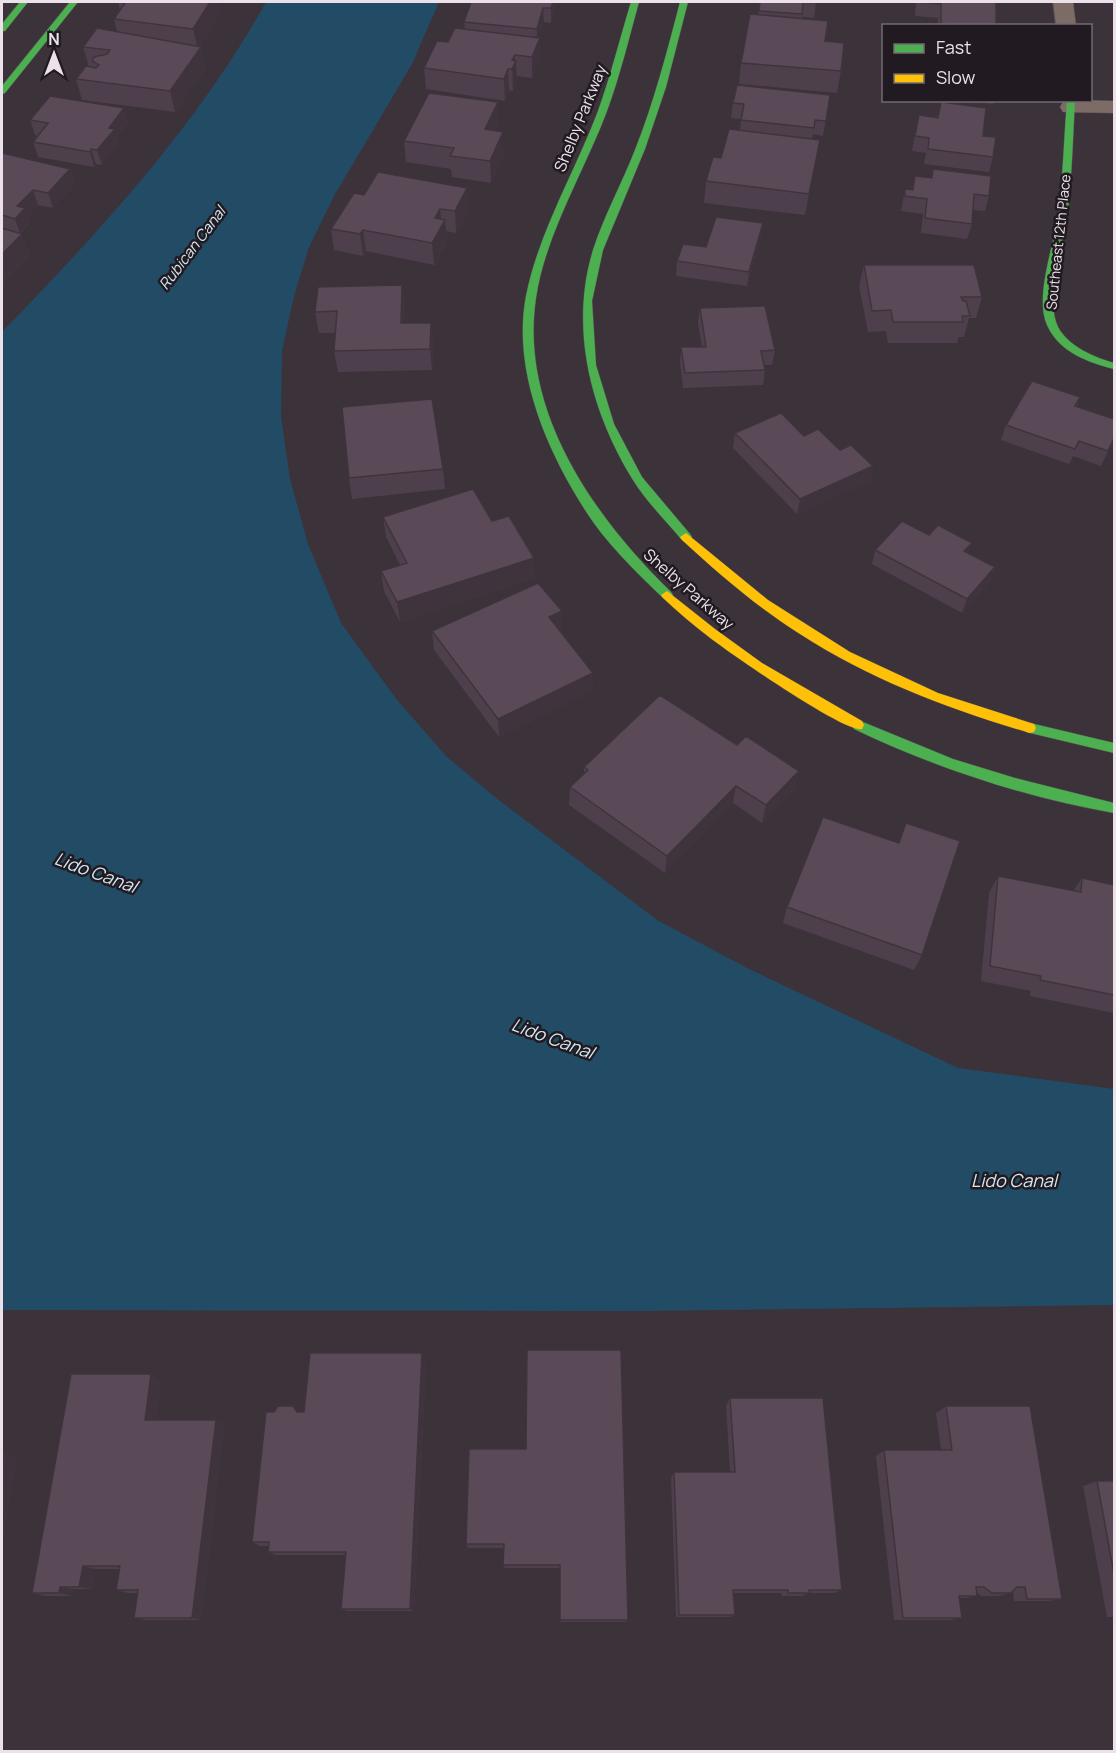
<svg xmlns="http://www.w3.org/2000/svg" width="1116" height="1753" viewBox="0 0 1116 1753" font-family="Manrope,sans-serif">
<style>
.water{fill:#224c65}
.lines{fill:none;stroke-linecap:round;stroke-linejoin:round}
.street-casing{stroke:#574f55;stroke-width:1}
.fast-casing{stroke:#574f55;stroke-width:1}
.slow-casing{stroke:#574f55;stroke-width:1}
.street{fill:#7d6c65;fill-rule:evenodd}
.fast{fill:#4caf50;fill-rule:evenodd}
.slow{fill:#ffc107;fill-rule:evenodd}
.wall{fill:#4d404c}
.shaded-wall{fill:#3f343e}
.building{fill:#5a4a58;stroke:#3f343e;stroke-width:1.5}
.labels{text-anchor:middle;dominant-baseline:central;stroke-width:5;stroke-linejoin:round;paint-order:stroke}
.far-street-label{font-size:14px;fill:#ece1ea;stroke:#211a20}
.far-water-label{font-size:15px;font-style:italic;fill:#d2e7f4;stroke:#211a20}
.street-label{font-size:16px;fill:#ece1ea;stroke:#211a20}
.water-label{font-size:18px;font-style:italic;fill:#d2e7f4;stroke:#211a20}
</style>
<rect width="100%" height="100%" fill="#3c323a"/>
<path class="water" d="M266 2H439L412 64 334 196 309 247 294 296 282 351 281 416 290 479 308 544 341 623 397 700 447 757 500 801 657 920 749 969 958 1068 1114 1089V1305L639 1311 2 1310V332C100 231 197 126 266 2Z"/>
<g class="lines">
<defs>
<path id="street" d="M1053 2H1073L1076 26H1056Z
M1071 100 1114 101V113L1063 112 1060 107 1063 102Z"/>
<path id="fast" d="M20 2H28L5 31H2V24Z
M70 2H78L5 93 2 94V86Z
M631 2H639C629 38 620 76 607 111 585 170 545 235 536 298 519 411 594 517 671 592L673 595 667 599 663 598C635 571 606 543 585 510 546 449 512 370 526 296 539 231 575 172 598 111 611 75 620 38 631 2Z
M680 2H688L666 87 645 149 603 250 592 301 596 365 614 424 642 477 690 534 692 537 686 541 682 540C666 521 646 501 633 480 591 412 569 329 593 250 604 216 622 183 635 150 654 102 667 52 680 2Z
M1067 100H1075C1073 137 1072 174 1068 210 1065 242 1044 298 1058 327 1069 347 1094 357 1114 363V369C1087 362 1059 352 1047 325 1034 296 1055 243 1059 211 1063 174 1064 137 1067 100Z
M858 720 953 759 1015 778 1114 803V813C1027 798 933 767 854 729L852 725Z
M1030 723 1114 743V753L1026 732 1024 728Z"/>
<path id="slow" d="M686 533 768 600 850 652 938 693 1034 724 1036 728 1034 732 1030 733C949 709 871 680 800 634 757 607 719 574 682 540L680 537Z
M667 591 715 629 762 663 862 721 864 725 862 729C846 734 728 652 709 637 693 625 678 612 663 598L661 595Z"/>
</defs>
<use href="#street" class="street-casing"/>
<use href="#fast" class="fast-casing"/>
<use href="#slow" class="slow-casing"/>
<use href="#street" class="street"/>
<use href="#fast" class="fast"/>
<use href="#slow" class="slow"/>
</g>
<path class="wall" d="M118 2H220L221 11 200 47H201L206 68 175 112 82 100 76 79 89 67 83 47 117 32 114 19 120 10Z
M471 2H557L551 23 544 22 539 37 540 59 532 78 516 76 517 82 513 91 509 90 505 101 426 89 424 68 448 42 465 29 464 22Z
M759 2H816L814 18 802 17V18L825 41 841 71 837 93 739 84 741 63 758 15Z
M916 2H996V26H938V18L915 16Z
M830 95 823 136 813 134 812 139 820 140 805 215 704 203 706 181 740 131 741 119 731 118 733 103Z
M945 100H994L993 104Z
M498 102V124L495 131 504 153 491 183 452 177 451 169 406 162 404 141Z
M941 102 983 136 993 157 989 172 924 164 926 153 912 151 919 115 937 117Z
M124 108 128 123 117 137 119 144 102 165 96 164 94 167 38 157 33 142 38 136 35 135 30 120Z
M2 153 70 169 75 184 53 208 38 205 28 216 30 223 21 233 30 255 2 283Z
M933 169 989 196 985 211 973 210 972 224 967 239 921 233 923 214 901 211 905 189 912 190 915 176 931 178Z
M354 193 469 210 456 233 446 231 447 242 434 265 366 251 363 256 334 250 331 229Z
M763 223 761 238 747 286 676 276 677 261 706 247Z
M864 265 982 297 976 318H969L964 337H959L957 343H888L886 331 868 332 859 286Z
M402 285 405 306 404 323H431L433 344 432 370 338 372 334 351 336 333H319L315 312Z
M700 308 775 350 772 365H764L765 370 763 385 683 388 680 362 681 347H702L698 323Z
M1080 397 1077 406 1114 419V440L1101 466 1073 456 1069 464 1001 440 1006 425Z
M735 433 804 436 840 450 873 466 870 481 797 514 733 448Z
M443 469 445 489 352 499 349 478Z
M383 517 492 521 535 578 400 622 384 591 381 571 400 565 386 537Z
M929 535 972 543 968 553 995 567 990 581 962 613 872 564 875 550Z
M432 631H562H560L593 691 499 737 434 650Z
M737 745 799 771 794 789 762 823 733 803 665 873 569 805 570 787 584 774V767Z
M898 843 922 955 914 970 783 923 787 907Z
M998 876 1073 891 1082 878 1114 885V1013L1030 996 1031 991 981 981 989 893Z
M426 1362 414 1611H347L341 1609 346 1555H276L268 1552 269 1546H260L252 1542 299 1412H304Z
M151 1374 161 1382 156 1420H216L224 1427 201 1620H146L134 1618 138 1593H128L116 1590 119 1569H95L92 1589H73L72 1596H46L32 1593Z
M730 1398 842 1590 834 1593H809L802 1596H782L781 1593H734L735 1615 730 1617H676L671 1478 674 1472H730L726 1406Z
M946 1406 1062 1599 1049 1601H1014L1013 1591 1011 1593 999 1596H981L977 1593V1596L966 1598H959L962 1618 951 1620H894L876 1456 884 1450H941L936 1413Z
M469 1449 628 1620 626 1622H560V1568H505L503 1565 504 1548H468L466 1544Z
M1097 1481H1114V1617H1107L1083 1486Z"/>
<path class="shaded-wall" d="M210 2H220L221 11 198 50 193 29Z
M553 2H557V3L551 23V8Z
M543 8 544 22 538 42 540 38V59L532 78V57L537 44V29Z
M201 47 206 68 175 112 170 91Z
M515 55V64L516 61 517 82 513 91 512 60Z
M508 69 509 90 505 101 504 79Z
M498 102V124L486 150 485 129Z
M124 108 128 123 117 137 119 144 102 165 97 150 109 128Z
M503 132 504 153 491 183 490 161Z
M820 140 816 162 805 215 809 194Z
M91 149 96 164 94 167 90 152Z
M70 169 75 184 53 208 48 193Z
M467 188 469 210 456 233 455 211Z
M33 190 38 205 28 216 30 223 20 233 15 219 17 206Z
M440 209 442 226 445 220 447 242 434 265 432 243 435 218Z
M763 223 761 238 747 286 749 272Z
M363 230 366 251 363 256 360 234Z
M22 234 30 255 2 283V254Z
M402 285 405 306 403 344 401 323Z
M431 323 433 344 432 370 430 349Z
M1114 438V440L1101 466 1108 451Z
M873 466 870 481 797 514 800 499Z
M972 543 967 557 964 551Z
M534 558 535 578 400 622 397 602Z
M995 567 990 581 962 613 967 599Z
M562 611V631L549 637V617Z
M593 673V691L499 737 498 719Z
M799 771 794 789 762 823 766 805Z
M736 786 733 803 665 873 667 856Z
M422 1353 426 1362 414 1611 410 1609Z
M151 1374 161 1382 155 1427 145 1420Z
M216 1420 224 1427 201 1620 192 1618Z
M4 1452 18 1458 2 1544V1464Z
M83 1566 95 1569 92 1589 79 1587Z
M60 1587 73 1589 72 1596 59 1593Z"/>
<path class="building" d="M118 2H210L193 29 114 19 125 3Z
M471 2H553L551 8H543L537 29 464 22Z
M760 2H816V3L803 2 802 14 759 11Z
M918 2H996V26H959L941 24V4Z
M750 14 828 21 825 41 844 43 841 71 741 63Z
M97 28 201 47 170 91 76 79 86 66 96 68 99 65 92 61 94 57 107 54 110 50 83 47Z
M455 28 540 38 532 57 515 55 512 60 516 61 512 69H508L504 79 424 68 437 41 448 42Z
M737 85 830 95 826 121 815 120 814 128 741 120 744 104 733 103Z
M429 93 498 102 485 129 503 132 490 161 450 156 454 148 404 141Z
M50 96 124 108 109 128 115 129 97 150 91 149 90 152 33 142 48 123 30 120Z
M941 102 986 108 983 136 996 137 993 157 928 149 929 138 915 136 919 115 938 118Z
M729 129 820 140 809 194 706 181 713 157 721 158Z
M2 153 70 169 48 193 33 190 17 206 25 208 15 219 2 215Z
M933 169 991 176 989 196 974 194 972 224 925 218 927 199 905 196V189L913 190 915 176 932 178Z
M378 172 467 188 455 211 440 209 435 218 445 220 432 243 363 230 360 234 331 229 354 193 364 195Z
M716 217 763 223 749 272 677 261 683 244 706 247Z
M2 228 22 234 2 254Z
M864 265H974L982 297H961L963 301H966L970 316H962L963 322H893L891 310 872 311Z
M402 285 401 323H431L430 349 334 351 337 311 315 312 318 287Z
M765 306 775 350 761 351 765 370 685 373 681 347H706L700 308Z
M1032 381 1080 397 1075 406 1114 419V438L1108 451 1079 441 1075 449 1006 425Z
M432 399 443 469 349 478 342 407Z
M781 413 804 436 818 429 840 450 851 445 873 466 800 499 735 433Z
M473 489 492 521 509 516 534 558 397 602 381 571 407 563 383 517Z
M902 521 929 535 938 525 972 543 964 551 995 567 967 599 875 550Z
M538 583 562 611 549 617 593 673 498 719 432 631Z
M660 695 737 745 746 736 799 771 766 805 736 786 667 856 570 787 588 770 584 767Z
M823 817 899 843 906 823 960 841 922 955 787 907Z
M998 876 1081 892 1082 878 1114 885V995L1040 980 1041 976 990 966Z
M527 1350H621L628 1620H560V1565H503L504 1544H466L469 1449H526Z
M310 1353H422L410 1609H341L346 1552H268L269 1542H252L266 1412H274L278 1406H293L297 1412H304Z
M71 1374H151L145 1420H216L192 1618H134L138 1590H116L120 1566H83L79 1587H60L59 1593H32Z
M730 1398H823L842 1590H809V1593H788V1590H733L735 1615H679L674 1472H735Z
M946 1406H1030L1062 1599H1027L1025 1587H1017L1011 1593H992L984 1587H976L977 1596H959L962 1618H903L884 1450H952Z
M2 1452H4L2 1464Z
M1097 1481H1114V1574Z"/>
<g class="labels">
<g class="far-street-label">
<text transform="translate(1058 242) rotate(-84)">Southeast 12th Place</text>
</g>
<g class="far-water-label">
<text transform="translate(192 248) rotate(-53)">Rubican Canal</text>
</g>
<g class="street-label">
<text transform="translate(580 118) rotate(-68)">Shelby Parkway</text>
<text transform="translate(689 589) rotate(41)">Shelby Parkway</text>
</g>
<g class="water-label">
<text transform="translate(96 872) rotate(20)">Lido Canal</text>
<text transform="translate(553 1038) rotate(20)">Lido Canal</text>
<text x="1014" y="1180">Lido Canal</text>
</g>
</g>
<rect width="1116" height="1753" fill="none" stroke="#ece1ea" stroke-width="6"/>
<rect x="882" y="24" width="210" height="78" fill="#211a20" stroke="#726a71" stroke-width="1.5"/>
<rect x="894" y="44" width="30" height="9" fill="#4caf50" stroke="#726a71" stroke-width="1.5"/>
<text x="936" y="54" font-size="18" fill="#ece1ea">Fast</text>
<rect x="894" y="74" width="30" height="9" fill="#ffc107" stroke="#726a71" stroke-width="1.5"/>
<text x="936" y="84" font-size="18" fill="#ece1ea">Slow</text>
<g transform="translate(54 54)" stroke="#211a20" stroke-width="4.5" paint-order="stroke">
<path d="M0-4.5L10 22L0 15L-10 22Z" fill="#ece1ea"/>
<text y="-9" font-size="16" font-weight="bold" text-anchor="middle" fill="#ece1ea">N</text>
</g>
</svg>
